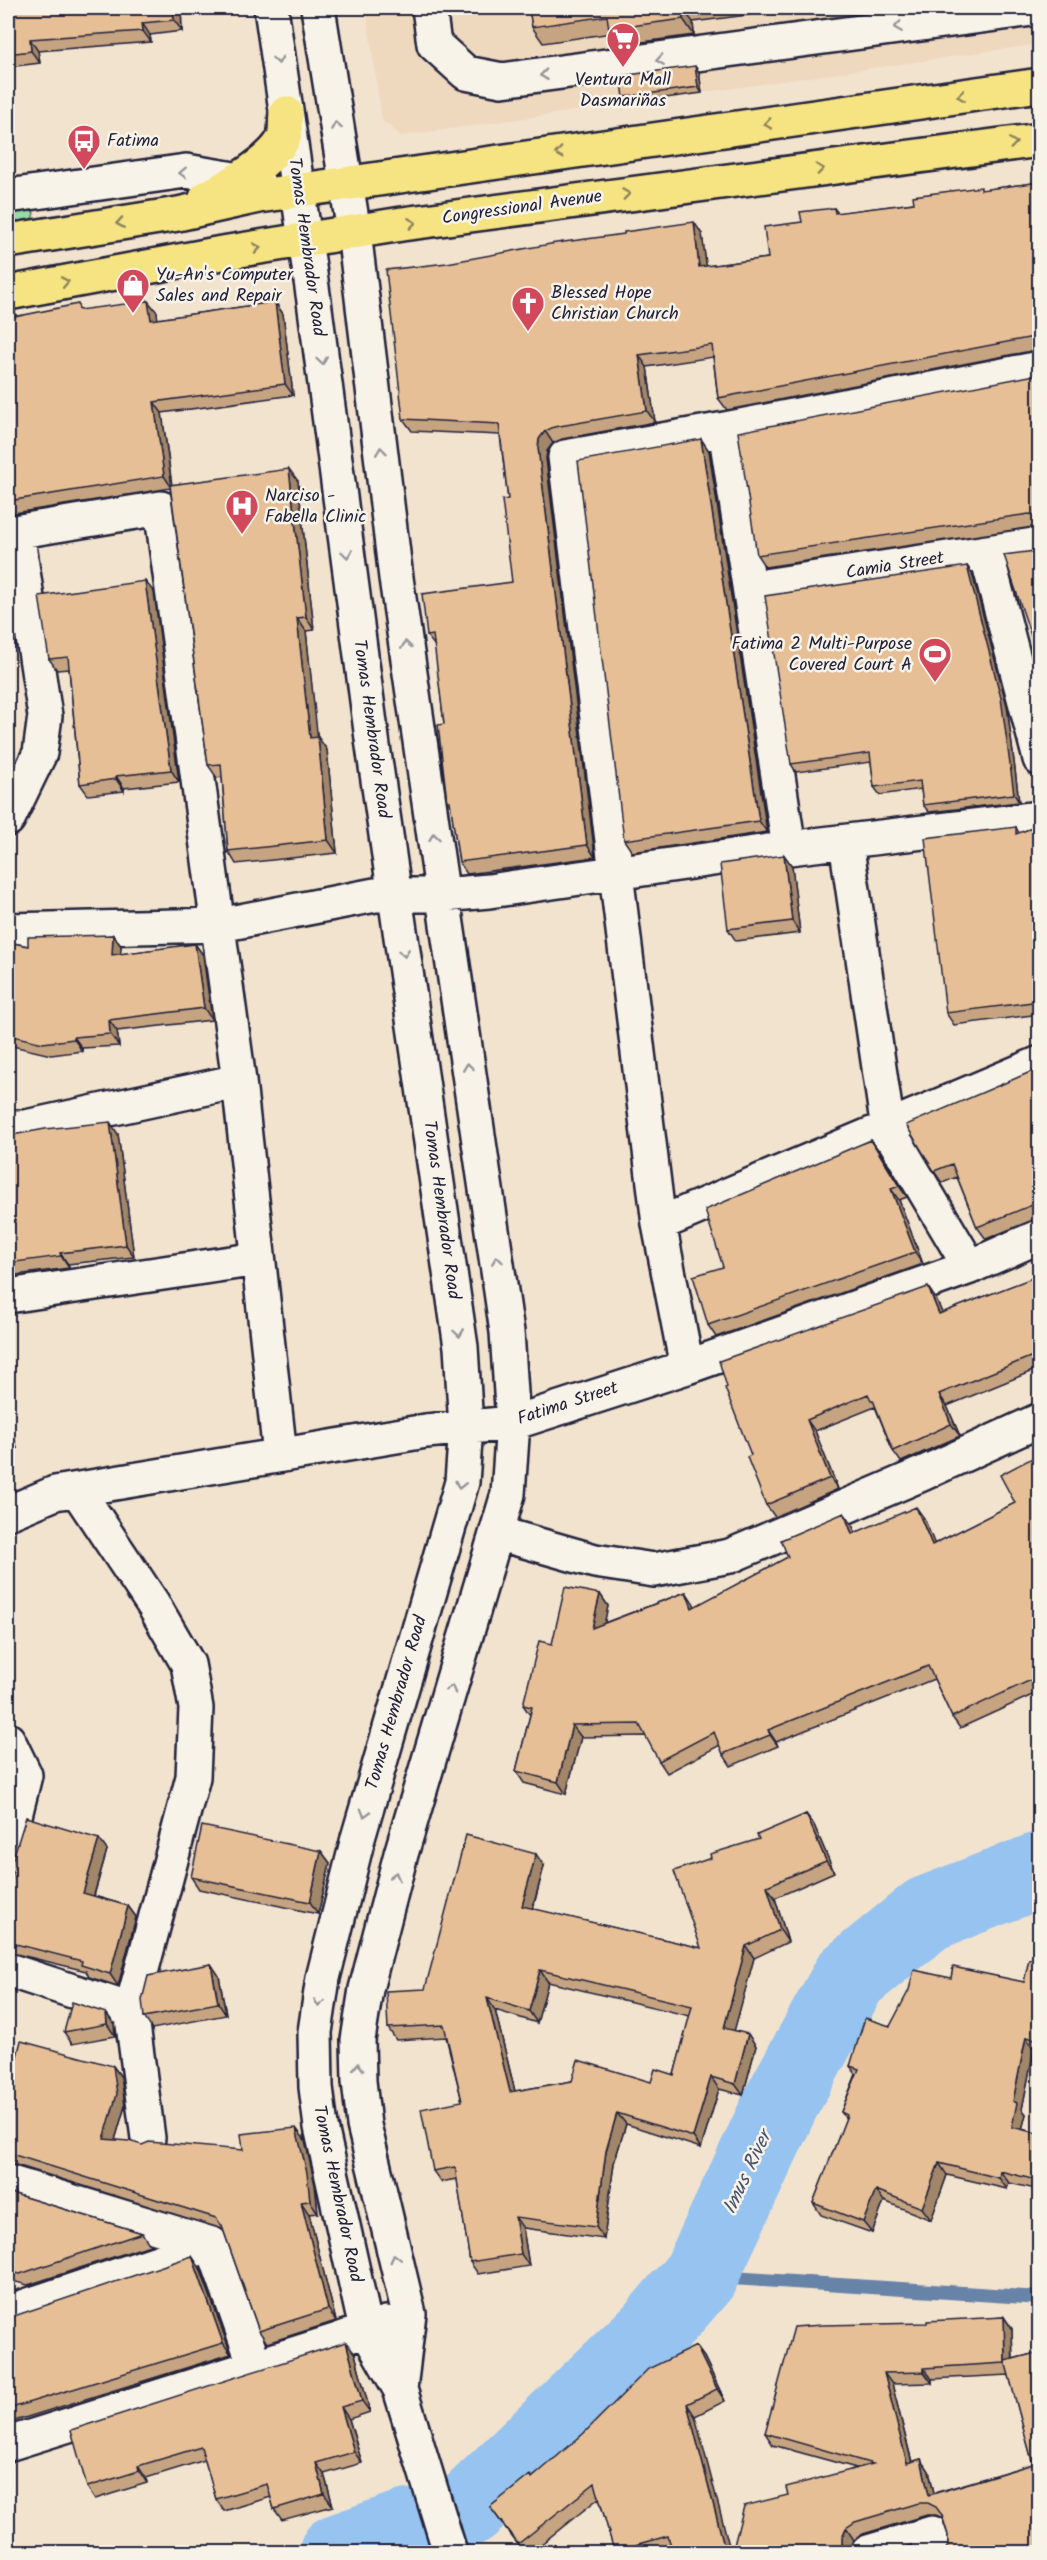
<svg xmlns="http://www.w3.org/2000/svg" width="1047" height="2560" viewBox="0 0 1047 2560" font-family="Kalam,sans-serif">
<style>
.built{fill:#eed8be}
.green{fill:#99dba5;stroke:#5e7e70;stroke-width:1.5}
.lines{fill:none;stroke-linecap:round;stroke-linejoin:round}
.stream{stroke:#6883a8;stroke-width:14}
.river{stroke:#96c3f0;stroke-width:76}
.minor-casing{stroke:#22223b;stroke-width:38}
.major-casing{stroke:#22223b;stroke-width:38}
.minor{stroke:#f7f3e8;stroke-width:33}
.major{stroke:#f6e381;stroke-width:33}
.wall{fill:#c6a481;stroke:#22223b;stroke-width:1.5;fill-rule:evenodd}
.shaded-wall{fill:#a18669;stroke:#22223b;stroke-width:1.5}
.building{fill:#e6bf96;stroke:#22223b;stroke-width:1.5;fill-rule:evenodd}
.oneway{stroke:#97959a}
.oneway2{stroke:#8c825e}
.labels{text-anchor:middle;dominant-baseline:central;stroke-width:5;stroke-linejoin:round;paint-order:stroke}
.poi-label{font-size:18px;fill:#22223b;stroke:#f7f3e8;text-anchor:start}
.street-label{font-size:18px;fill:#22223b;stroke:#f7f3e8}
.water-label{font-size:20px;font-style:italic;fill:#455271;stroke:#f7f3e8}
</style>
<rect width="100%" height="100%" fill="#f2e3cf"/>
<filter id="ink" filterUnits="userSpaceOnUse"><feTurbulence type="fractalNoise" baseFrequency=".0167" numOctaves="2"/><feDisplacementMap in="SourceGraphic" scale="12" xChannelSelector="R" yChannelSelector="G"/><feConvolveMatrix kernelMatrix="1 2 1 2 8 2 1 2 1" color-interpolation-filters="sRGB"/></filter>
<g filter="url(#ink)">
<path class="built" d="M366 8H1039V44L401 136 382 120Z"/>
<path class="green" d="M30 209 34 213 32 219 8 223V212Z"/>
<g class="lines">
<path class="stream" d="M700 2276 1040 2298"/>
<path class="river" d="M469 2508 650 2334 700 2276 782 2101 850 1977 927 1914 1040 1870
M337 2552 408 2527"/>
<defs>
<path id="minor" d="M271 8 314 301 373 746 461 1347 466 1427 462 1482 358 1838 323 1978 315 2032 316 2087 321 2127 366 2329 400 2389 450 2552
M318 8 354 232 396 578 507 1332 513 1423 508 1494 401 1854 366 1989 358 2040 359 2081 364 2125 409 2314 400 2389
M429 8 434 44 466 73 502 80 1040 8
M8 196 186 171 258 183
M725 429 789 848
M8 533 161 508 239 1081 280 1455
M986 552 1040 759
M751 588 1040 544
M8 819 40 753 45 716 17 532
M846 842 888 1129 970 1267
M8 930 220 925 375 895H443L489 891 789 848 1040 818
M8 1127H26L239 1081
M659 1224 1040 1063
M8 1296 258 1259
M687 1367 659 1224 565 457 725 429 1040 368
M77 1490 153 1604 188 1664 196 1708 193 1777 131 2010 148 2138
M8 1513 55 1493 426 1431 513 1423 687 1367 970 1267 1040 1236
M497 1533 595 1561 654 1570 730 1556 924 1473 1040 1420
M8 1740 25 1775 8 1844
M8 1970 131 2010
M8 2182 212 2244 255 2366
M8 2312 212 2244
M8 2444 335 2341 386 2323
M868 2552 932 2533 938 2552"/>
<path id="major" d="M206 198C227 187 275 160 284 137 286 130 285 120 286 113
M8 241 178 214 259 196 1040 85
M8 293 222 253 402 224 1040 140"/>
</defs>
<use href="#minor" class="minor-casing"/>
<use href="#major" class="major-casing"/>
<use href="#minor" class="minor"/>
<use href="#major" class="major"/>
</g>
<path class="wall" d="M8 8H181L182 31 150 35 151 42 38 51 40 63 8 67Z
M485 8H527L489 13Z
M529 8H802L693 22 694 35 620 45 612 33 543 43 532 27Z
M699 72 702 93 628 103 624 97Z
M1040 182V350H1036L727 410 718 398 713 357 647 367 655 422 562 439 553 443 547 451 546 459 595 857 467 874 459 862 451 806 447 801 444 724 435 646 427 636 512 582 508 499 500 435 412 431 403 419 702 234 706 266 768 258 802 222 834 208 838 213 914 203 983 190Z
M275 302 283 314 293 395 162 413 172 485 298 481 314 630 306 631 317 737 327 750 337 853 236 864 228 851 222 777 217 778 208 765 170 488 8 514V312L14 311 17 316 82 310 157 312V319Z
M1040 373V526L765 567 757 555Z
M701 439 709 451 767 832 632 852 624 840Z
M967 566 972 573 1007 706 1019 802 929 812 923 805 921 789 880 795 874 787 871 762 796 772 791 764Z
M154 592 179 782 124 788V791L88 795 80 784 69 669 57 670 49 659Z
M8 594 15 643 8 644Z
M1040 825V1014L954 1025 946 1013 1016 827 1019 833Z
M784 855 792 866 800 933 736 941 728 929Z
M113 935 121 946 120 954 195 944 203 955 212 1020 117 1031 119 1046 82 1048V1051L51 1055 8 1045V942L28 946Z
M1040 1068V1217L986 1239 977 1227 957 1177 942 1183 934 1171Z
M8 1134H118L134 1257 68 1264 69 1268 8 1276Z
M871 1140 879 1151 907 1197 899 1200 923 1264 716 1337 708 1325 723 1267Z
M1040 1275V1368L947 1406 960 1436 901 1462 893 1451 875 1407 815 1431 838 1489 775 1517 766 1505 751 1455 936 1299 942 1313Z
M8 1413 17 1449 8 1452Z
M1015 1503 1039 1692 960 1728 952 1717 934 1679 776 1742 778 1746 731 1766 723 1754 720 1745 667 1773 659 1761 646 1736 581 1737 566 1794 524 1783 516 1771 530 1715 523 1705 552 1644 600 1594 608 1606 604 1623 686 1592 695 1607 788 1557 844 1513 852 1524 855 1532 924 1518 934 1544Z
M806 1814 814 1825 834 1872 775 1898 788 1942 754 1958 734 2030 756 2046 743 2095 719 2089 701 2148 626 2124 614 2163 604 2239 523 2228 529 2266 478 2274 470 2262 457 2179 441 2182 433 2171 462 2101 446 2037 396 2040 388 2028 544 1866 533 1909 701 1948 711 1858 759 1839ZM548 1982 690 2016 674 2075 651 2082 572 2081 515 2091 495 2010 537 2023Z
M107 1850 94 1896 128 1906 136 1917 118 1986 89 1977 86 1971 8 1952V1896L13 1876 9 1871Z
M321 1851 330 1863 318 1914 199 1889 191 1877Z
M1040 1962V2050L1034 2049 1022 2109 1026 2114 1022 2129 1040 2134V2190L1009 2183 1007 2189 947 2175 931 2220 884 2201 872 2233 821 2215 813 2203 846 2119 841 2112 856 2074 850 2066 890 2026 951 1978 1024 1982Z
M211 1964 219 1976 226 2015 152 2029 144 2017Z
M106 2013 114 2024 115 2036 72 2044 64 2032Z
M113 2066 121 2077 125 2106 115 2140 142 2145 243 2150 305 2140 315 2185 318 2213 309 2214 336 2321 267 2343 259 2331 223 2229 13 2164H8V2090Z
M8 2192 142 2233 150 2245 28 2285 8 2280Z
M200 2268 231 2354 8 2423V2318Z
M1004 2317 1012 2329 1013 2359 1040 2352V2553L948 2545V2535L942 2518 936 2515H927L863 2534 854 2540 850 2548V2553H732L788 2495 856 2468 773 2445 765 2433 927 2323ZM1009 2375 1033 2464 934 2493 929 2471 921 2459 912 2462 892 2384 932 2383V2379Z
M355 2354 370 2412 349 2419 362 2463 324 2474 333 2506 282 2520 274 2509 271 2497 224 2511 216 2499 205 2460 146 2478 147 2483 95 2499 87 2487Z
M704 2357 725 2401 695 2416 672 2549 659 2553H615L599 2498 530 2553H524L490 2507Z"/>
<path class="shaded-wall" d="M173 8H181L182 31 174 20Z
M682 8 693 22 694 35 683 19Z
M142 23 150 35 151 42 143 31Z
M30 39 38 51 40 63 31 51Z
M695 66 699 72 702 93 698 87Z
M694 222 702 234 708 278 699 267Z
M148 301 157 312 159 331 151 320Z
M275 302 283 314 293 395 285 384Z
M639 355 647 367 655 422 647 411Z
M154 402 162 413 172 488 164 476Z
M545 431 553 443 547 451 546 459 595 857 587 845 538 448 539 439Z
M701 439 709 451 767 832 759 821Z
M289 469 298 481 314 630 306 617Z
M967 566 972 573 1007 706 1019 802 1014 794Z
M145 581 154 592 179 782 171 770Z
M8 594 15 643 8 633Z
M297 618 306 631 319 750 310 738Z
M318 737 327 750 337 853 328 840Z
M116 776 124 788V791L116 779Z
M784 855 792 866 800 933 792 921Z
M113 935 121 946 120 966 112 955Z
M195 944 203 955 212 1020 204 1008Z
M109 1020 117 1031 119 1046 110 1034Z
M74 1037 82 1048V1051L74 1039Z
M110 1122 118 1134 134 1257 126 1245Z
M871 1140 879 1151 907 1197 899 1186Z
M891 1189 899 1200 923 1264 915 1252Z
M60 1253 68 1264 69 1268 61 1256Z
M928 1287 936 1299 948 1326 939 1314Z
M939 1394 947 1406 960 1436 951 1424Z
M8 1413 17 1449 9 1437 8 1431Z
M807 1420 815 1431 838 1489 830 1478Z
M916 1507 924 1518 940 1557 932 1545Z
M844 1513 852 1524 860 1545 852 1534Z
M686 1592 694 1604 700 1620 692 1608Z
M600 1594 608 1606 601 1640 592 1628Z
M572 1725 581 1737 566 1794 558 1782Z
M768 1730 776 1742 778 1746 770 1735Z
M806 1814 814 1825 834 1872 826 1861Z
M99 1839 107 1850 91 1905 83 1893Z
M321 1851 330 1863 318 1914 310 1902Z
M536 1854 544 1866 530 1918 522 1906Z
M767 1886 775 1898 788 1942 780 1930Z
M128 1906 136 1917 118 1986 110 1974Z
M746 1946 754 1958 732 2039 724 2028Z
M211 1964 219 1976 226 2015 218 2003Z
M540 1970 548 1982 537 2023 529 2011Z
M487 1998 495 2010 518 2104 510 2092Z
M106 2013 114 2024 115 2036 107 2024Z
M748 2034 756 2046 743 2095 735 2084Z
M1026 2037 1034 2049 1022 2109 1026 2114 1020 2138 1012 2127 1013 2101Z
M113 2066 121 2077 125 2106 112 2150 104 2139Z
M711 2077 719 2089 701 2148 693 2137Z
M617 2113 626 2124 614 2163 604 2239 596 2227 606 2151Z
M296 2128 305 2140 315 2185 318 2213 310 2201Z
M939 2163 947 2175 931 2220 922 2208Z
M1000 2171 1009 2183 1007 2189 999 2178Z
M876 2190 884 2201 872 2233 863 2222Z
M301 2202 309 2214 336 2321 328 2309Z
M515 2217 523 2228 529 2266 521 2254Z
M192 2256 200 2268 231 2354 223 2343Z
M1004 2317 1012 2329 1013 2375 1005 2363Z
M346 2342 355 2354 370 2412 362 2401Z
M696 2346 704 2357 725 2401 717 2389Z
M924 2368 932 2379V2383L924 2372Z
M884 2373 892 2384 915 2475 907 2463Z
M687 2404 695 2416 731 2553H726Z
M341 2407 349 2419 362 2463 354 2452Z
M921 2459 929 2471 937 2506 929 2495Z
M316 2463 324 2474 333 2506 324 2494Z
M138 2466 146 2478 147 2483 139 2471Z
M846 2528 854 2540 850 2548V2553H846L842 2546V2537Z"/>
<path class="building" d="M8 8H173L174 20 142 23 143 31 30 39 31 51 8 54Z
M529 8H682L683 19 609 29 607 16 532 27Z
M695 66 698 87 624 97 621 76Z
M1040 182V340L1037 338H1028L718 398 712 345 639 355 647 411 554 427 545 431 539 439 538 448 587 845 459 862 450 801H447L438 725 444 724 433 635 427 636 422 594 512 582 502 500 508 499 499 424 403 419 386 270 447 263 556 243 624 234V232L694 222 699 267 768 258 764 227 802 222 800 212 834 208 835 213 914 203 913 196 981 187V190Z
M148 301 151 320 275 302 285 384 154 402 164 476 8 501V312L14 311V317L78 304 79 310Z
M1040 373V516L1029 514 757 555 738 432 1035 375Z
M701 439 759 821 624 840 578 461Z
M289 469 306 617 297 618 310 738 318 737 328 840 228 851 221 764 208 765 170 485Z
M1040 549V663L1004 555 1035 551Z
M967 566 1001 698 1014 794 923 805 920 781 874 787 870 753 791 764 765 596Z
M145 581 171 770 116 776V779L80 784 68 657 49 659 39 596Z
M1040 825V1001L946 1013 925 838 1016 827V834Z
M784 855 792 921 728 929 720 864Z
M113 935 112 955 195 944 204 1008 109 1020 110 1034 74 1037V1039L43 1043 8 1035V942L28 946V937Z
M1040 1068V1202L977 1227 952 1164 934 1171 906 1125Z
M110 1122 126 1245 60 1253 61 1256 8 1263V1134H18L45 1129Z
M871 1140 899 1186 891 1189 915 1252 708 1325 693 1276 723 1267 705 1210Z
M1040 1275V1353L939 1394 951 1424 893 1451 873 1400H871L868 1394 807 1420 830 1478 766 1505 747 1457 751 1455 725 1388 727 1387 719 1361 928 1287 939 1314Z
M1040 1454V1693L1033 1679 952 1717 928 1666 768 1730 770 1735 723 1754 714 1732 659 1761 639 1724 572 1725 558 1782 516 1771 532 1707 523 1705 539 1641 552 1644 565 1587 600 1594 592 1628 686 1592 692 1608 788 1557 781 1540 844 1513 852 1534 916 1507 932 1545 1015 1503 1000 1475Z
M806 1814 826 1861 767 1886 780 1930 746 1946 724 2028 748 2034 735 2084 711 2077 693 2137 617 2113 606 2151 596 2227 515 2217 521 2254 470 2262 455 2167 433 2171 421 2109 462 2101 444 2025 388 2028 386 1991 425 1989 466 1835 536 1854 522 1906 701 1948 674 1871 711 1858 710 1854 759 1839 757 1835ZM540 1970 692 2006 674 2075 655 2069 651 2082 578 2060 572 2081 510 2092 487 1998 529 2011Z
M26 1817 99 1839 83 1893 128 1906 110 1974 81 1965 82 1961 8 1942V1896L13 1872 9 1871Z
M202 1826 321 1851 310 1902 191 1877Z
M1029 1959 1040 1962V2040L1026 2037 1013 2101 1017 2103 1012 2127 1040 2134V2181L1000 2171 999 2178 939 2163 922 2208 876 2190 863 2222 813 2203 847 2115 841 2112 859 2069 850 2066 865 2018 890 2026 909 1990 914 1970 951 1978 953 1967 1024 1982Z
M211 1964 218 2003 144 2017 142 2000 148 1976Z
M72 2002 106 2013 107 2024 64 2032Z
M21 2041 113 2066 117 2094 104 2139 129 2141 142 2145 149 2142 243 2150 241 2134 296 2128 307 2173 310 2201 301 2202 328 2309 259 2331 222 2226 216 2218 8 2153V2090Z
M8 2192 142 2233 20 2274 8 2271Z
M192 2256 223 2343 8 2409V2318Z
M1004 2317 1005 2363 924 2368V2372L884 2373 907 2463 921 2459 929 2495 1033 2464 1005 2361 1040 2352V2553H944L948 2545V2535L942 2515 936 2507 928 2503H919L855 2522 846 2528 842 2537V2546L846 2553H732L744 2506 788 2495 786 2487 873 2464 765 2433 794 2327 822 2325 927 2323V2321Z
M346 2342 362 2401 341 2407 354 2452 316 2463 324 2494 274 2509 267 2484 216 2499 201 2447 138 2466 139 2471 87 2487 71 2430Z
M696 2346 717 2389 687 2404 726 2553H673L668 2536 614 2551 595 2483 518 2544 490 2507 530 2475 532 2478 583 2434 648 2369Z
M912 2545 916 2553H885Z"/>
<defs><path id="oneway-chevron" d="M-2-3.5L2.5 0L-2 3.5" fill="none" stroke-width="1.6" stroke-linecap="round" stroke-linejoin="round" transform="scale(1.5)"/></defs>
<g class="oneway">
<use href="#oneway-chevron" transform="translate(898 27) rotate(172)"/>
<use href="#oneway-chevron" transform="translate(278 60) rotate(82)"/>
<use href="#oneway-chevron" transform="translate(660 60) rotate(172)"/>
<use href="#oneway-chevron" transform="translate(544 75) rotate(173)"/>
<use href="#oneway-chevron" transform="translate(336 126) rotate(-99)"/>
<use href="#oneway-chevron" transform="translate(183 173) rotate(178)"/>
<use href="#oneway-chevron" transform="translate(322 361) rotate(82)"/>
<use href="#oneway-chevron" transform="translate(381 451) rotate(-97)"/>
<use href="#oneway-chevron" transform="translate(347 554) rotate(82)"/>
<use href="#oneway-chevron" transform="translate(406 645) rotate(-98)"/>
<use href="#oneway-chevron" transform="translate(434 837) rotate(-98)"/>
<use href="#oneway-chevron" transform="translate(404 953) rotate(82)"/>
<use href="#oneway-chevron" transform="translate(468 1067) rotate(-98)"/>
<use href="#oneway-chevron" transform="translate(497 1260) rotate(-98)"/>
<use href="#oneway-chevron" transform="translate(459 1333) rotate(82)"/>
<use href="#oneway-chevron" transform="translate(460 1485) rotate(103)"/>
<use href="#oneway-chevron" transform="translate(451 1689) rotate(-73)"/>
<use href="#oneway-chevron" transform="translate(365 1813) rotate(106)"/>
<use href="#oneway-chevron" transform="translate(395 1876) rotate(-75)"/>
<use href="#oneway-chevron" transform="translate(319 2003) rotate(98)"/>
<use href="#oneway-chevron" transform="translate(358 2067) rotate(-91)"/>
<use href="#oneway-chevron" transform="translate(395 2258) rotate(-104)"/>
</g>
<g class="oneway2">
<use href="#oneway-chevron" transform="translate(961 96) rotate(172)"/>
<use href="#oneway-chevron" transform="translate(768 124) rotate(172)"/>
<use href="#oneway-chevron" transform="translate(1013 143) rotate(-8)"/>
<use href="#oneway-chevron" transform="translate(559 153) rotate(172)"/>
<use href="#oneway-chevron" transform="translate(820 169) rotate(-8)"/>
<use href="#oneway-chevron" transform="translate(626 194) rotate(-8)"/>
<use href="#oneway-chevron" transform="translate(120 223) rotate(171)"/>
<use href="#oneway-chevron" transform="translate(412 223) rotate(-8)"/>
<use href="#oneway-chevron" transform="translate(257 248) rotate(-9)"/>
<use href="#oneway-chevron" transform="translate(65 282) rotate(-11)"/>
</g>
</g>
<defs>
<symbol id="supermarket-pin" viewBox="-11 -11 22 30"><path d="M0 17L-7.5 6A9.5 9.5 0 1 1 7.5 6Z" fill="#d1495b" stroke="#f7f3e8"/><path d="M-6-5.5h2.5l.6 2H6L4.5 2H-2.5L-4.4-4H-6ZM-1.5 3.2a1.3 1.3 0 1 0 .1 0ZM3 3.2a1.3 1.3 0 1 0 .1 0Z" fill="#fff"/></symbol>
<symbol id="bus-pin" viewBox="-11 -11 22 30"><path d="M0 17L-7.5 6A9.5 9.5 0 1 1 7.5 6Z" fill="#d1495b" stroke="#f7f3e8"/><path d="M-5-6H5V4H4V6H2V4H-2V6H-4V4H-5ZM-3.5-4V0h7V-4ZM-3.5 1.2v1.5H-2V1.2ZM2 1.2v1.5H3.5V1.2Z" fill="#fff"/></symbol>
<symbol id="shop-pin" viewBox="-11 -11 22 30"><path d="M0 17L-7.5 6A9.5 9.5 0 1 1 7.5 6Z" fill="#d1495b" stroke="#f7f3e8"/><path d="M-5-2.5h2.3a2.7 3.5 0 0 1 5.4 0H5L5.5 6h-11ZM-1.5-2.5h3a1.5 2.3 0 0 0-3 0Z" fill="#fff"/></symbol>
<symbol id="church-pin" viewBox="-11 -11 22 30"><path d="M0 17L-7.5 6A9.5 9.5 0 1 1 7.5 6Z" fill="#d1495b" stroke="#f7f3e8"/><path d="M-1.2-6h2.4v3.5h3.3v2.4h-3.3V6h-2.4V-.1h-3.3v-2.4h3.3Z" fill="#fff"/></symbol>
<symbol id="hospital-pin" viewBox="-11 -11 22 30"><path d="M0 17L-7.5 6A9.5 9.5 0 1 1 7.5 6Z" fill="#d1495b" stroke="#f7f3e8"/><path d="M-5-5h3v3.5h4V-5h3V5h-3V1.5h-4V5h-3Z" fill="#fff"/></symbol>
<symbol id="stadium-pin" viewBox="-11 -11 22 30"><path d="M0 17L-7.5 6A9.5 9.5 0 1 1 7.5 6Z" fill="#d1495b" stroke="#f7f3e8"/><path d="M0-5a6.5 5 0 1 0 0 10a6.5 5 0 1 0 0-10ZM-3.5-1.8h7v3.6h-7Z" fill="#fff"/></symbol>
</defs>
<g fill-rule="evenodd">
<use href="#supermarket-pin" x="604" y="20" width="38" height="52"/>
<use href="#bus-pin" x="65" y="122" width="38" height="52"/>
<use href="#shop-pin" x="114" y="266" width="38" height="52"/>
<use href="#church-pin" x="509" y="284" width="38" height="52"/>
<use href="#hospital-pin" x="223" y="487" width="38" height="52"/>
<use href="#stadium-pin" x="916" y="635" width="38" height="52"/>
</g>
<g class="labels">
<g class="poi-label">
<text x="623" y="80" text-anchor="middle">Ventura Mall<tspan x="623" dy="21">Dasmariñas</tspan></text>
<text x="107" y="141">Fatima</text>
<text x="156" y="275">Yu-An's Computer<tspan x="156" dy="21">Sales and Repair</tspan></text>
<text x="551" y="293">Blessed Hope<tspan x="551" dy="21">Christian Church</tspan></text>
<text x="265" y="496">Narciso -<tspan x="265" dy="21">Fabella Clinic</tspan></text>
<text x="912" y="644" text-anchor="end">Fatima 2 Multi-Purpose<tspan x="912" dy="21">Covered Court A</tspan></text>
</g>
<g class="street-label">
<text transform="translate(522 208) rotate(-8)">Congressional Avenue</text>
<text transform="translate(306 247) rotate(82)">Tomas Hembrador Road</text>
<text transform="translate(895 566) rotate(-9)">Camia Street</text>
<text transform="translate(371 729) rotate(82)">Tomas Hembrador Road</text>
<text transform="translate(441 1210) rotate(82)">Tomas Hembrador Road</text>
<text transform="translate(568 1404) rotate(-18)">Fatima Street</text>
<text transform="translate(397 1703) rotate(-74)">Tomas Hembrador Road</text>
<text transform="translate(337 2194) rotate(78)">Tomas Hembrador Road</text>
</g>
<g class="water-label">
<text transform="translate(748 2173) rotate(-65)">Imus River</text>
</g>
</g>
<rect width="1047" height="2560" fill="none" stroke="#f7f3e8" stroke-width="30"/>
<rect x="15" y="15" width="1017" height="2530" fill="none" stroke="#22223b" stroke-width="2" filter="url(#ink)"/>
</svg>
